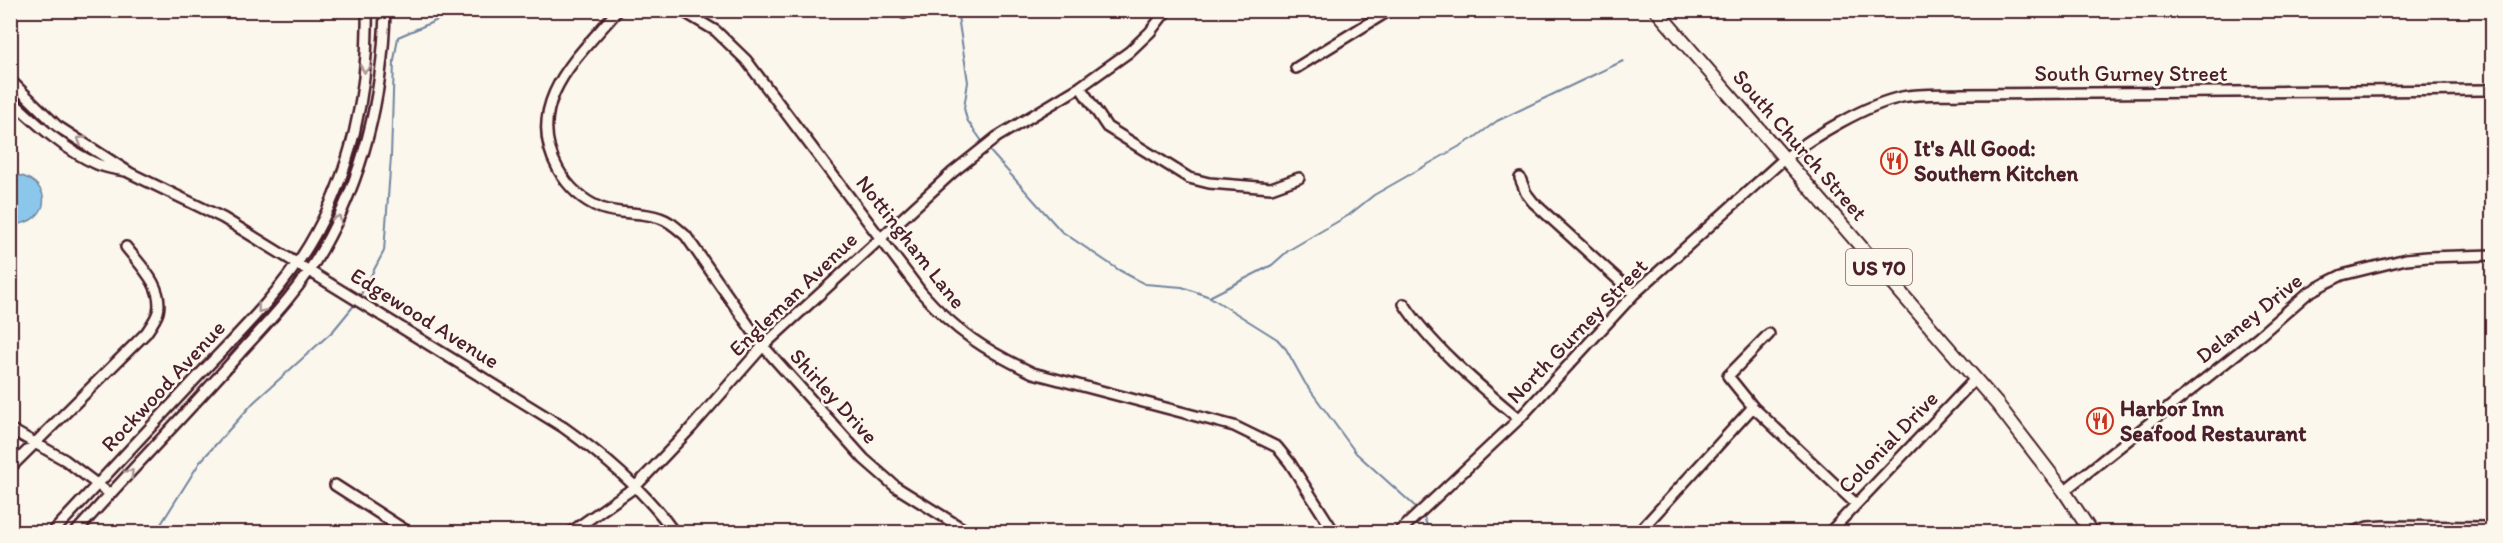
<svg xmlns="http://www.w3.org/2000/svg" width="2503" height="543" viewBox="0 0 2503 543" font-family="Itim,sans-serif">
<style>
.water{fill:#8bc7eb;stroke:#71849e;stroke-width:1.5}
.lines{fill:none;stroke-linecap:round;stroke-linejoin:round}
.stream{stroke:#71849e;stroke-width:2}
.minor-casing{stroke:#4a1f2b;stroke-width:14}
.major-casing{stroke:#4a1f2b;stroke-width:16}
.minor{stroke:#fbf7ec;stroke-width:9}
.major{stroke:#fbf7ec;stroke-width:12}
.oneway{stroke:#ab9695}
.labels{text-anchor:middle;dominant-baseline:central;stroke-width:5;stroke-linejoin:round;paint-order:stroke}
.shield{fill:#fbf7ec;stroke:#7f6065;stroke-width:1.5}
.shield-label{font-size:21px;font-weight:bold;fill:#4a1f2b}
.street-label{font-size:22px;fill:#4a1f2b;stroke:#fbf7ec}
.poi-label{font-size:22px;font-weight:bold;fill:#4a1f2b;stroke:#fbf7ec;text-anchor:start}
</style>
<rect width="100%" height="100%" fill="#fbf7ec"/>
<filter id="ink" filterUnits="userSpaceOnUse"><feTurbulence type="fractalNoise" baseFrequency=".0167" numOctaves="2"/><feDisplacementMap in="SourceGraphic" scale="12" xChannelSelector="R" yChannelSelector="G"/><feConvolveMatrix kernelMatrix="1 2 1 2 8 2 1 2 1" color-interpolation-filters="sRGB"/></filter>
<g filter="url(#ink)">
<path class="water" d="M10 174C54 177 55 223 11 225Z"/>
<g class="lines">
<path class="stream" d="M957 10 968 82 964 108 967 120 984 144
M988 149 1061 231 1119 270 1145 284 1182 287 1210 297 1277 339 1286 349 1305 383 1356 453 1418 509
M1211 296 1272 265 1289 250 1349 215 1374 195 1474 138 1497 121 1623 61
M359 298 384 251 391 157 394 61 398 37 461 10
M1422 513 1430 532
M156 532 200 462 254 402 333 331 356 303"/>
<defs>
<path id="minor" d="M618 10C579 56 522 103 558 169 568 187 581 200 601 208 620 215 641 211 660 218 670 221 678 229 686 236L763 346 864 459 896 487 968 532
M681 10 716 31 746 60 921 292C955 331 986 351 1033 373L1234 426 1277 447 1290 463 1334 532
M901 10 904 13
M1296 68 1390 10
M10 80 57 126 130 173 223 218 563 427C604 456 645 491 674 532
M1080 87 1107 127 1189 178 1209 183 1271 188 1299 178
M10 99C36 123 64 150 97 164 106 168 116 169 125 171
M1520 178 1526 193 1533 202 1634 294
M1404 304C1432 347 1480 386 1519 419
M1769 334 1728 376 1753 407 1856 504
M10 429 65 460 110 494
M10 468 146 333C150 327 156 319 158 312 164 287 140 265 126 247
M335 485 408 532
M2064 491 2259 336 2308 293 2326 283 2342 275 2406 259 2428 257 2492 255
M53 532C102 479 152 426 201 373 239 333 280 293 309 245 351 175 369 91 367 10
M76 532C129 472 186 414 239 354 269 321 300 289 322 250 364 176 383 95 385 10
M571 532 635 487 691 428 763 346 953 172 997 137 1080 87 1129 52 1150 32 1167 10
M1399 532 1519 419 1634 294 1785 158C1814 136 1867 104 1902 97 1922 93 1943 95 1962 94L2492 90
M1639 532 1753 407
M1830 532 1975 379
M2353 532 2368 527 2384 526 2485 527 2491 532"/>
<path id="major" d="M1656 10 1998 405 2064 491 2091 532"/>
</defs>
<use href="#minor" class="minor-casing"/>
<use href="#major" class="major-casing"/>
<use href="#minor" class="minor"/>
<use href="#major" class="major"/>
</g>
<defs><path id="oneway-chevron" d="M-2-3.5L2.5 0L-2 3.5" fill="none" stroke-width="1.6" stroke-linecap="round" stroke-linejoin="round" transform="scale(1.5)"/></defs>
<g class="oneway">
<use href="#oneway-chevron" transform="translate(365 69) rotate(98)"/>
<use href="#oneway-chevron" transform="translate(81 140) rotate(-148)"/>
<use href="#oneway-chevron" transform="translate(338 219) rotate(-63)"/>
<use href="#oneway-chevron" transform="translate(261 309) rotate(128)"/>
<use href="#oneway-chevron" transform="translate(130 473) rotate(-47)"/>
</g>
</g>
<defs>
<symbol id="restaurant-ring" viewBox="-11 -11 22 22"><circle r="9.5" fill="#fbf7ec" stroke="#c8321e" stroke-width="1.5"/><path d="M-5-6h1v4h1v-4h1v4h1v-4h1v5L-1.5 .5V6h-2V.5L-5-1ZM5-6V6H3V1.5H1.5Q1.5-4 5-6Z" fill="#c8321e"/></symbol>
</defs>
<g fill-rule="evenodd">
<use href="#restaurant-ring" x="1879" y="146" width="30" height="30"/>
<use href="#restaurant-ring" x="2085" y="406" width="30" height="30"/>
</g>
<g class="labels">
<rect class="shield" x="1846" y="249" width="66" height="36" rx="4.5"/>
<g class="shield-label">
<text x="1879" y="267">US 70</text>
</g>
<g class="street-label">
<text x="2131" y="73">South Gurney Street</text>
<text transform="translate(1800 145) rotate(49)">South Church Street</text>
<text transform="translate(911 242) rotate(52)">Nottingham Lane</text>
<text transform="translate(793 294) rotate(-44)">Engleman Avenue</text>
<text transform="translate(425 318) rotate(32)">Edgewood Avenue</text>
<text transform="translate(2249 318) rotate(-39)">Delaney Drive</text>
<text transform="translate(1577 331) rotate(-46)">North Gurney Street</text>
<text transform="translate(163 386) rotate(-47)">Rockwood Avenue</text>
<text transform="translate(834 396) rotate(48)">Shirley Drive</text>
<text transform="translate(1888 442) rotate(-46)">Colonial Drive</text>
</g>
<g class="poi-label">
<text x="1914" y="148">It's All Good:<tspan x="1914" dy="25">Southern Kitchen</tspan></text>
<text x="2120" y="408">Harbor Inn<tspan x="2120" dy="25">Seafood Restaurant</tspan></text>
</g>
</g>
<rect width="2503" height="543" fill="none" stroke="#fbf7ec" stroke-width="36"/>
<rect x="18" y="18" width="2467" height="507" fill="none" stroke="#4a1f2b" stroke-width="2" filter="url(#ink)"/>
</svg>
